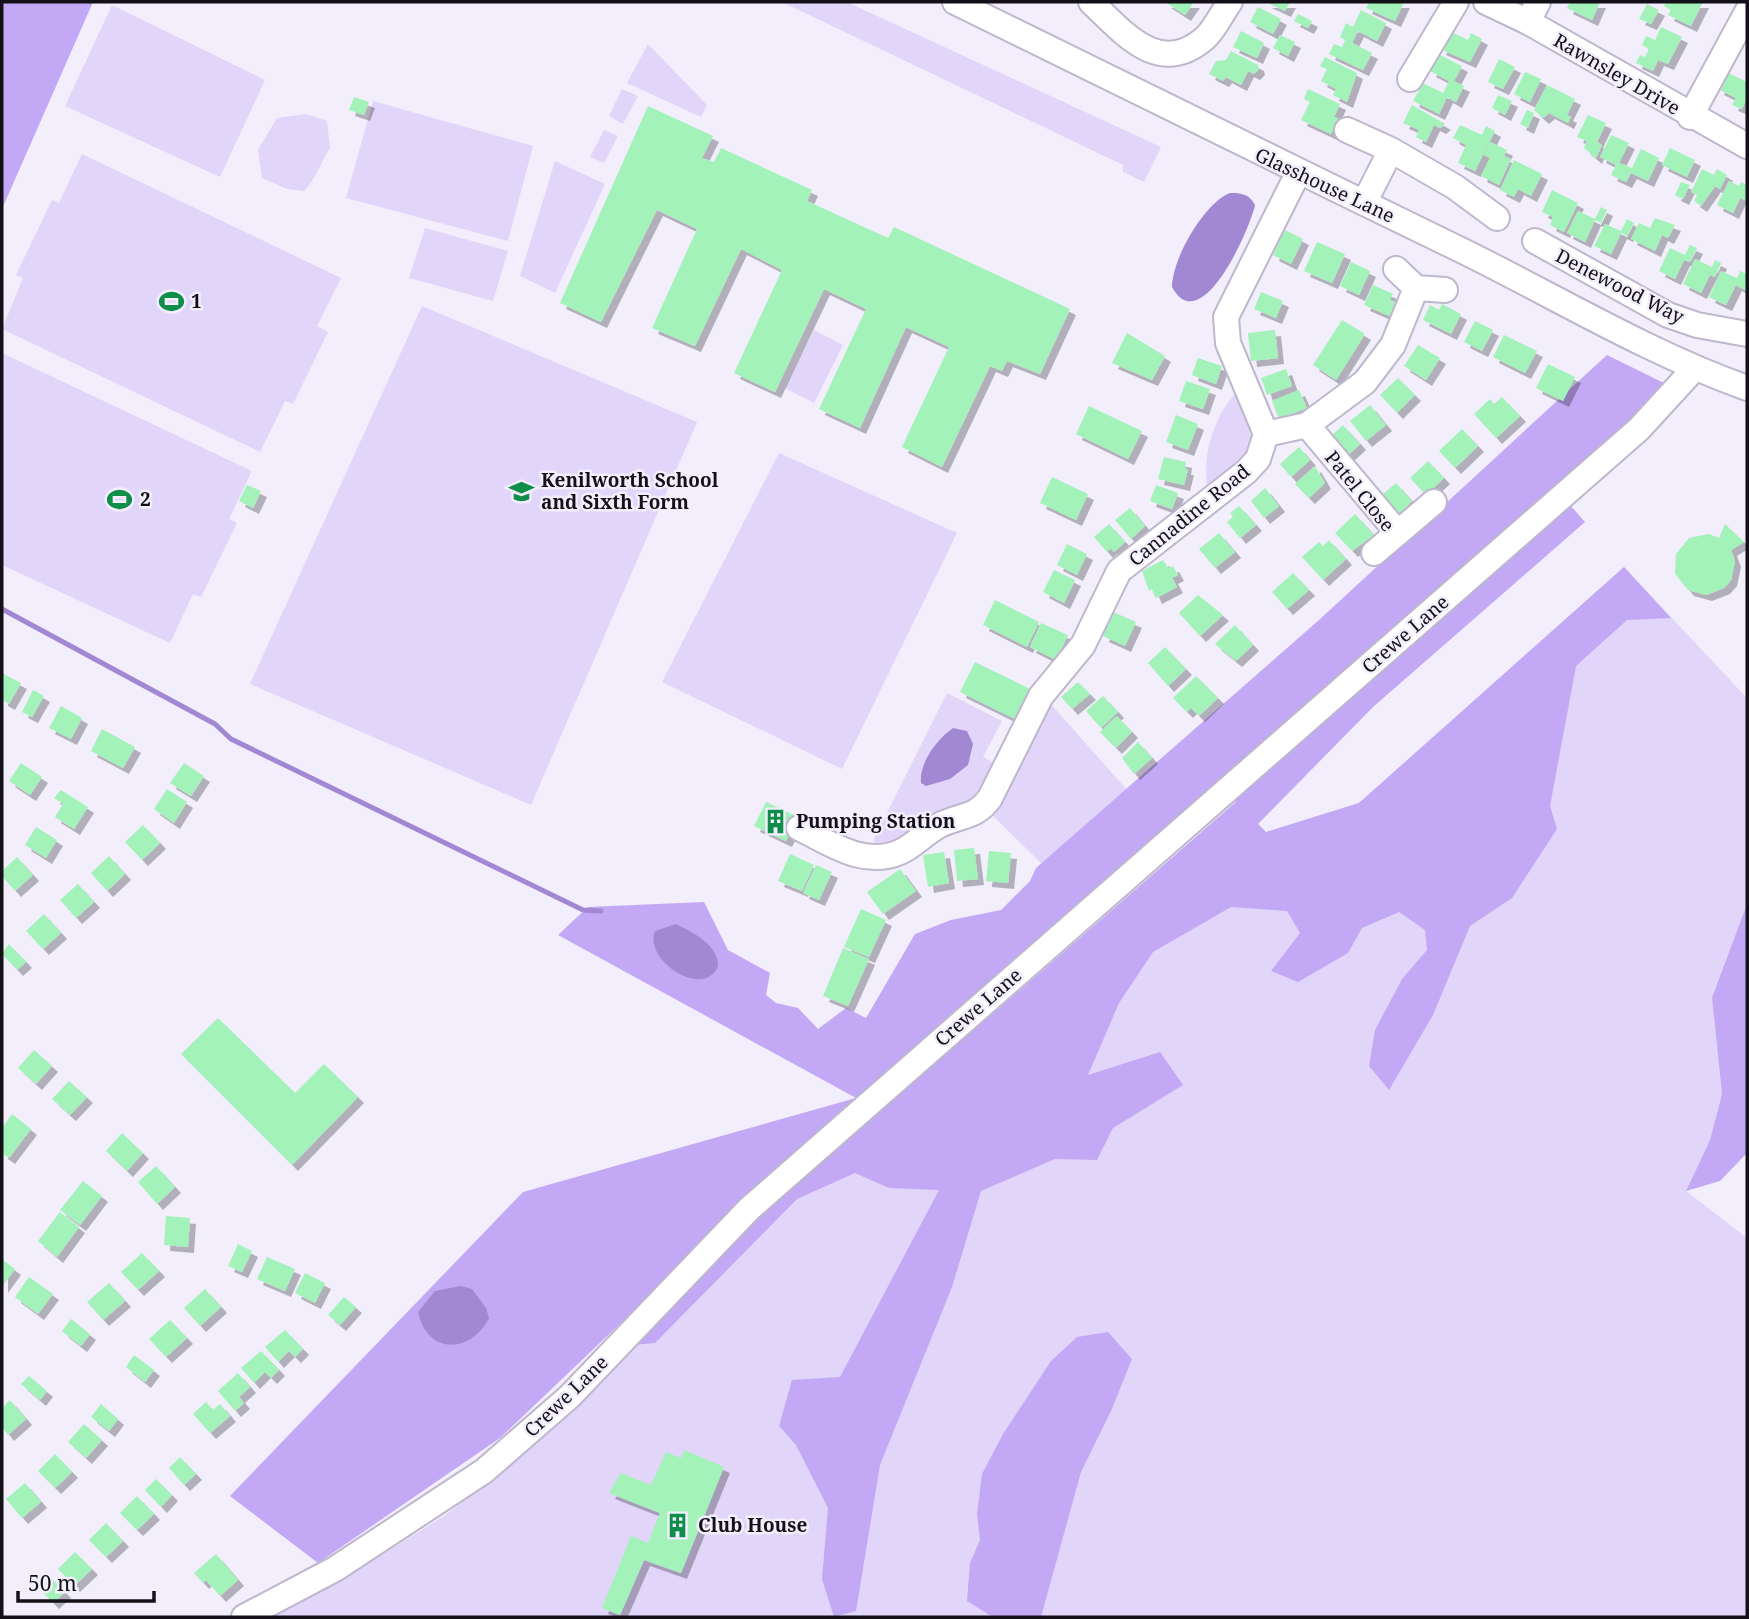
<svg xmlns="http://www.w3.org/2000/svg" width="1749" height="1619" viewBox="0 0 1749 1619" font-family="'Noto Serif',serif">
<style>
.green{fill:#e1d6fa}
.forest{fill:#c2a8f5}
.water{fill:#a287d2}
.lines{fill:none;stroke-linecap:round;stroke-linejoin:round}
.stream{stroke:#a287d2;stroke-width:5}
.building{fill:#a3f2b9;filter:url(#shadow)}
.minor-casing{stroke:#beb7cd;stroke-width:28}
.minor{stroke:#fff;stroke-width:24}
.labels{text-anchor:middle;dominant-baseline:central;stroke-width:5;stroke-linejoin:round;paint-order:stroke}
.street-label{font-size:19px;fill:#131018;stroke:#f2eefc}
.poi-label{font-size:19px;font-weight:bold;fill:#131018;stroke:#f2eefc;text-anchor:start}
</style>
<defs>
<filter id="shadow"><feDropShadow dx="6" dy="6" stdDeviation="0" flood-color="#0004"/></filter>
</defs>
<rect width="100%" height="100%" fill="#f2eefc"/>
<path class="green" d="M782 2H847L1161 147 1144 182 1123 172V165Z
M112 5 265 80 220 177 65 106Z
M648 44 707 105 701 117 627 83Z
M622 89 638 96 623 124 609 116Z
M373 101 533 146 508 241 346 198Z
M306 114 327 121 330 148C321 162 316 179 304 191L287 189 262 178 258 150 277 118Z
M604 130 618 136 604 163 590 157Z
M82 154 341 278 317 326 328 332 293 404 285 401 260 452 2 329 23 278 16 275 52 200 59 203Z
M555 161 605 184 555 293 520 276Z
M425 228 508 251 493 301 409 278Z
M422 306 697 422 531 805 250 684Z
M814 330 843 345 814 403 785 388Z
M2 353 252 471 229 519 237 523 201 597 193 594 170 643 2 565Z
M1239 390C1260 448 1254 451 1208 490 1201 456 1214 414 1239 390Z
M779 453 957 533 842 769 662 682Z
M1624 567 1747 698V904L1712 995 1722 1094 1710 1140 1686 1191 1747 1238V1617H270L343 1579 444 1516 499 1474 645 1332 1236 801 1266 832 1359 803Z
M947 693 1002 721 983 757 996 764 975 801 899 840 878 844 873 841Z
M1050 703 1127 790 1042 864 990 813Z"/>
<path class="forest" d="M2 2H93L2 209Z
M1607 355 1672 387 1562 496 1585 522 1373 707 1258 824 1266 832 1359 803 1624 567 1671 618 1627 620 1576 666 1550 806 1557 829 1512 898 1470 926 1433 1015 1389 1090 1369 1066 1375 1030 1402 979 1427 950 1425 930 1399 912 1362 928 1348 953 1298 982 1271 971 1300 933 1287 911 1231 907 1153 952 1119 1003 1088 1075 1160 1052 1183 1085 1113 1128 1097 1160 1055 1159 981 1191 952 1287 880 1465 856 1611 834 1617 822 1579 828 1508 796 1445 779 1426 792 1380 840 1377 939 1190 889 1188 855 1173 797 1199 655 1343 633 1345 759 1217 1236 802 1226 791 1059 923 857 1098 500 1438 318 1563 230 1496 523 1192 856 1098 558 935 588 907 704 902 728 950 770 973 766 995 776 1003 798 1008 818 1029 846 1008 866 1018 915 934 951 920 1001 910 1030 881 1036 868 1319 620Z
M1747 904V1153L1720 1181 1686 1191 1710 1140 1722 1094 1712 997Z
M1108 1332 1132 1359 1111 1411 1081 1472 1041 1617H993L967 1601 970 1563 980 1540 977 1514 982 1474 1003 1434 1051 1361 1077 1337Z"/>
<path class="water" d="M1230 193C1242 193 1249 194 1255 205 1251 227 1201 341 1172 287 1172 259 1204 203 1230 193Z
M953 728 967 731 973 744 968 765 950 779 926 786 921 783C919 763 937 739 953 728Z
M676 924C692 932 719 945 718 966 705 1000 643 961 655 931Z
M461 1286 472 1289 486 1308 489 1318C471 1354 427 1355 418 1312L435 1291Z"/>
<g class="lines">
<path class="stream" d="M2 609 215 724 231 739 583 910 601 911"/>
</g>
<path class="building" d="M1165 2H1194L1185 15Z
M1266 2H1290L1285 11Z
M1369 2H1404L1395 21 1366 8Z
M1570 2H1600L1592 20 1567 8Z
M1666 2H1703L1691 26 1668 15 1671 10 1664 6Z
M1647 4 1659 10 1651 24 1639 19Z
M1258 7 1281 19 1273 34 1250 22Z
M1361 10 1386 23 1377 41 1358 31 1352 43 1372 53 1363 70 1329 54 1334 44 1342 47 1345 40 1340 37 1346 23 1353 27Z
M1298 14 1312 21 1308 28 1294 21Z
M1661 27 1682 37 1668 64 1658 60 1653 71 1636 63 1640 55 1645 57 1649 49 1642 45 1646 36 1655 40Z
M1241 31 1264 43 1257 58 1233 47Z
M1449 31 1468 40 1471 33 1482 39 1470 62 1440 49Z
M1280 35 1295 42 1288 56 1273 48Z
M1231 51 1258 65 1259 69 1254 74 1248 71 1241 85 1226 77 1223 81 1209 74 1216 61 1226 60Z
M1438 54 1462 66 1454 81 1464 86 1456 102 1447 97 1439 114 1413 101 1423 83 1443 93 1449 81 1430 71Z
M1325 57 1357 73 1347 102 1333 95 1336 89 1321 81 1327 69 1320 66Z
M1499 59 1515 67 1503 89 1488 82Z
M1525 72 1541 79 1530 102 1514 94Z
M1726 72 1747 82V97L1742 109 1732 105 1736 98 1718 89Z
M1547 85 1575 99 1567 115 1571 117 1568 123 1549 113 1543 118 1534 110Z
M1308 89 1340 104 1334 117 1339 119 1331 134 1301 120 1310 102 1304 99Z
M1498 95 1512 101 1505 115 1492 108Z
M354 97 369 102 364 115 349 110Z
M1412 105 1445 124 1440 128 1434 125 1426 142 1416 137 1419 130 1403 123Z
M648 106 713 136 702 158 714 162 721 148 812 190 807 201 888 238 894 227 1070 309 1040 374 1007 361 1002 371 990 366 942 467 902 447 949 347 906 327 860 428 819 409 866 309 824 289 775 392 734 373 782 270 741 249 695 346 652 328 697 229 657 210 601 322 560 303Z
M1527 110 1534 113 1528 128 1520 124Z
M1588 115 1606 123 1597 142 1602 145 1596 158 1584 148 1587 141 1577 137Z
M1460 125 1482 135 1486 126 1495 131 1475 171 1458 163 1466 145 1453 138Z
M1611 135 1629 143 1619 163 1625 165 1632 168 1641 149 1659 158 1648 181 1631 173 1626 182 1611 175 1616 165 1600 157Z
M1490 142 1507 150 1504 156 1511 159 1499 185 1481 176 1490 158 1484 155Z
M1670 148 1695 160 1687 177 1662 165Z
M1514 160 1542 174 1531 196 1518 189 1514 197 1500 190Z
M1702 169 1714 175 1717 169 1727 175 1720 189 1715 186 1701 206 1694 201 1697 195 1691 192Z
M1729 181 1739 186 1741 182 1747 185V201L1740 198 1733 213 1717 205Z
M1681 182 1690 185 1683 199 1675 195Z
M1552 190 1578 203 1564 232 1550 225 1553 217 1542 212Z
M1601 207 1607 210 1601 223 1595 220 1585 242 1567 233 1578 211 1595 219Z
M1655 218 1675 225 1668 238 1662 235 1655 251 1631 239 1639 223 1650 228Z
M1627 219 1634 223 1627 236 1621 233 1611 254 1594 246 1605 224 1621 231Z
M1285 230 1303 239 1291 264 1273 255Z
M1317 242 1345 254 1332 283 1304 271Z
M1690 245 1697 248 1690 262 1684 260 1675 279 1659 271 1670 248 1685 255Z
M1695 259 1712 267 1715 260 1721 263 1715 277 1710 275 1701 293 1683 284Z
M1351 262 1370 271 1359 295 1340 286Z
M1721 271 1737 278 1740 271 1747 274V291L1736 285 1726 305 1709 297Z
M1373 285 1393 294 1390 300 1400 304 1394 318 1364 305Z
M1261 292 1283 301 1276 318 1254 309Z
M1442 304 1461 314 1451 334 1423 320 1430 305 1439 310Z
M1342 320 1365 334 1336 380 1313 365Z
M1475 321 1493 330 1482 351 1464 342Z
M1275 330 1278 358 1251 361 1248 333Z
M1127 333 1165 356 1152 380 1112 363Z
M1504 335 1537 351 1525 373 1493 357Z
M1418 345 1440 358 1426 380 1404 366Z
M1198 358 1222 366 1216 384 1192 375Z
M1548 364 1575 377 1563 401 1536 388Z
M1286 369 1292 386 1267 395 1261 378Z
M1398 378 1415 395 1397 413 1380 395Z
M1186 381 1210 389 1203 409 1179 401Z
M1299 390 1307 408 1279 419 1272 401Z
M1502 397 1520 416 1496 438 1474 414 1490 399 1494 404Z
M1370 405 1386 425 1366 441 1350 421Z
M1089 406 1142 431 1128 459 1076 434Z
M1176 415 1198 424 1188 450 1166 442Z
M1343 425 1360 444 1346 457 1329 438Z
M1462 429 1478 446 1455 468 1439 451Z
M1299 447 1310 460 1291 477 1280 464Z
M1164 457 1186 462 1185 469H1188L1184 485 1158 479Z
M1428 461 1444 478 1426 495 1410 478Z
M1315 466 1325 483 1309 498 1295 484Z
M1052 477 1088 494 1076 520 1040 503Z
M1396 483 1412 501 1399 514 1382 495Z
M247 485 261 491 253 508 239 501Z
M1156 485 1178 493 1172 509 1150 501Z
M1265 488 1279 506 1264 518 1251 501Z
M1239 506 1256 525 1240 538 1227 522 1233 517 1230 513Z
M1130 508 1145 526 1131 539 1115 520Z
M1355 514 1374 535 1352 551 1335 533Z
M1109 524 1125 542 1114 552 1111 548 1107 552 1094 537Z
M1725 524 1744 542 1731 550 1735 561 1731 580 1724 588 1706 595 1688 590 1675 574 1676 554 1689 538 1709 534 1719 538Z
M1219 533 1235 552 1215 568 1199 549Z
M1329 540 1346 559 1323 580 1302 557 1319 542 1323 546Z
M1067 544 1087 554 1077 575 1057 565Z
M1163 560 1168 568 1173 566 1178 575 1172 578 1177 587 1156 598 1152 589 1149 591 1142 571Z
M1054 570 1075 580 1064 603 1043 592Z
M1293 573 1309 590 1287 609 1272 592Z
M1198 595 1223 615 1200 636 1179 613Z
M995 600 1039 622 1027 647 983 625Z
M1113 612 1136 622 1125 646 1103 636Z
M1041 623 1068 635 1056 660 1030 647Z
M1235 625 1253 645 1236 661 1215 644Z
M1165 647 1186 669 1168 686 1148 663Z
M975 662 1030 689 1015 719 960 692Z
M2 673 21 683 9 704 2 700Z
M1196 676 1218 698 1199 716 1191 708 1187 712 1173 698Z
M1078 682 1090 694 1072 709 1061 697Z
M33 690 44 696 32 717 22 712Z
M1103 696 1118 712 1101 728 1086 711Z
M61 706 82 718 71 739 49 728Z
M1117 716 1132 732 1116 748 1100 732Z
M102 729 135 747 123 768 91 751Z
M1138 742 1152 758 1134 774 1122 758Z
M21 763 42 777 30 795 9 781Z
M184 763 204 776 191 796 170 783Z
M167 789 187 802 174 823 154 809Z
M61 790 88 807 74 829 55 817 63 804 54 798Z
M766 802 798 817 786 841 754 826Z
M143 825 160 843 142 860 125 842Z
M36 827 57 840 46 858 25 845Z
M974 848 978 879 957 881 954 850Z
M989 851 1011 853 1008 883 986 881Z
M944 852 949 883 928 887 923 855Z
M790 854 814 865 802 891 778 881Z
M109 856 125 874 107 891 91 873Z
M17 857 33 875 15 891 2 876V871Z
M816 865 832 872 819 900 803 893Z
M900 869 916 891 883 914 867 892Z
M78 884 94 902 76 918 60 900Z
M861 909 886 920 869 957 844 947Z
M44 914 61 933 43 949 26 931Z
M9 944 26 962 17 970 2 954Z
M843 948 869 959 848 1006 823 996Z
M218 1018 295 1093 324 1064 358 1097 292 1165 181 1054Z
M34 1050 52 1066 36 1084 18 1068Z
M69 1081 87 1097 70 1115 52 1099Z
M12 1114 31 1129 9 1158 2 1153V1128Z
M122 1133 143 1153 127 1171 106 1151Z
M156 1166 175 1187 157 1204 138 1182Z
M83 1181 102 1196 80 1225 60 1210Z
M60 1212 79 1227 57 1257 38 1241Z
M166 1216 190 1218 188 1247 164 1245Z
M238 1244 252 1251 242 1272 228 1266Z
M142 1253 159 1271 138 1290 121 1272Z
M267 1257 295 1269 285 1291 257 1279Z
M3 1260 15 1269 2 1287V1262Z
M305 1273 325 1283 315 1303 295 1293Z
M29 1277 53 1294 38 1314 15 1297Z
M109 1283 125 1301 103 1320 87 1302Z
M205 1289 221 1307 200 1326 184 1308Z
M344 1297 356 1307 340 1325 328 1315Z
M71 1319 90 1334 81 1346 62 1331Z
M170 1320 187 1338 166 1357 149 1339Z
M285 1330 303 1349 295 1357 289 1351 278 1362 265 1347Z
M261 1351 279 1370 271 1378 265 1372 254 1383 241 1368Z
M134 1355 154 1370 145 1382 126 1367Z
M238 1373 250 1387 239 1397 244 1403 235 1411 218 1391Z
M29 1376 47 1391 40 1400 21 1384Z
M10 1400 26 1419 8 1435 2 1427V1408Z
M206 1402 213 1410 220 1404 230 1416 210 1433 193 1414Z
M101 1404 118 1419 109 1431 91 1417Z
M84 1424 102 1440 86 1458 68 1442Z
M684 1450 724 1467 681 1573 644 1560 620 1615 602 1608 631 1536 648 1543 660 1513 609 1493 621 1473 651 1485 666 1452 681 1458Z
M55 1454 72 1472 55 1488 38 1471Z
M180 1457 196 1474 184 1485 169 1468Z
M156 1479 172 1495 161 1507 145 1490Z
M25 1483 41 1502 22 1518 6 1499Z
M137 1496 154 1514 137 1530 120 1513Z
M106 1523 123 1541 106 1557 89 1540Z
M75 1552 92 1569 74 1586 58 1569Z
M216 1554 238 1580 220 1596 206 1580 203 1583 194 1573Z
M49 1576 65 1592 53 1603 38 1587Z"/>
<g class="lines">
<defs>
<path id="minor" d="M955 2C1125 87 1295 169 1465 252 1558 298 1649 353 1747 388
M1091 2C1124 33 1159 78 1205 38 1215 29 1222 13 1230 2
M1486 2 1528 22 1747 146
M1528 22 1538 2
M1410 79 1456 2
M1690 117 1747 12
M1347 130 1391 150
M1364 203 1391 150 1455 187 1497 218
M1535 241 1668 315 1697 325 1747 334
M1396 269 1416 288
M1307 425 1398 533
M1266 434 1307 425 1365 382 1393 345 1416 288 1445 290
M1374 553 1434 502
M799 828C830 843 864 868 900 852 914 846 926 832 940 825 960 815 976 818 990 798L1041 696 1083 645 1119 571 1246 472 1258 459 1266 434 1228 343 1226 317 1298 173
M244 1617 335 1569 484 1471 570 1396 749 1209 1639 429 1694 369"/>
</defs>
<use href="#minor" class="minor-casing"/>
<use href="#minor" class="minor"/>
</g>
<defs>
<symbol id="stadium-bare" viewBox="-9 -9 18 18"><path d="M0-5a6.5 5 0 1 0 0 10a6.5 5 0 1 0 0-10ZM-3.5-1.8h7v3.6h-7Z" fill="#0f8e4a" stroke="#f2eefc" stroke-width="2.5" paint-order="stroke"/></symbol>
<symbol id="school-bare" viewBox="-9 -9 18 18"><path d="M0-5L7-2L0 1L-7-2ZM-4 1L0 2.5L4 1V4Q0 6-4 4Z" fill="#0f8e4a" stroke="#f2eefc" stroke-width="2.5" paint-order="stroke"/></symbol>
<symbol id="building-bare" viewBox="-9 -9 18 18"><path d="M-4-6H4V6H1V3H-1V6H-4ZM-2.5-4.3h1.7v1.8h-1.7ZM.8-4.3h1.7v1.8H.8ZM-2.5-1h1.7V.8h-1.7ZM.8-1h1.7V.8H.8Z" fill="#0f8e4a" stroke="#f2eefc" stroke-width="2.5" paint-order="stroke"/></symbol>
</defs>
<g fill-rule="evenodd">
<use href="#stadium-bare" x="154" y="284" width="35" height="35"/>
<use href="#school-bare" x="504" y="474" width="35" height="35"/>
<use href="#stadium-bare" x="102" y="482" width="35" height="35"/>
<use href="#building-bare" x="758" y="804" width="35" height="35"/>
<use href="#building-bare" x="660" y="1508" width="35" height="35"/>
</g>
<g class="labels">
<g class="street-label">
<text transform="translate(1617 74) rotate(30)">Rawnsley Drive</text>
<text transform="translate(1325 185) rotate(25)">Glasshouse Lane</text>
<text transform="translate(1620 286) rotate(27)">Denewood Way</text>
<text transform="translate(1360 491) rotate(51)">Patel Close</text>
<text transform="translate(1189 515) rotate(-39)">Cannadine Road</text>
<text transform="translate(1405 634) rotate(-41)">Crewe Lane</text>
<text transform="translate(978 1007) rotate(-41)">Crewe Lane</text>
<text transform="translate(566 1396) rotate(-44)">Crewe Lane</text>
</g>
<g class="poi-label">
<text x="191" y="301">1</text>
<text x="541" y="480">Kenilworth School<tspan x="541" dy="22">and Sixth Form</tspan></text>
<text x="140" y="499">2</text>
<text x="796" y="821">Pumping Station</text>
<text x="698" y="1525">Club House</text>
</g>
</g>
<rect width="1749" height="1619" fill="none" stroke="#131018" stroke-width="7"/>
<path d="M18 1591v10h136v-10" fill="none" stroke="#131018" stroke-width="3.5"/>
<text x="28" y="1591" font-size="21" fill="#131018" stroke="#f2eefc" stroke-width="5" paint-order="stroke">50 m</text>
</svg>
